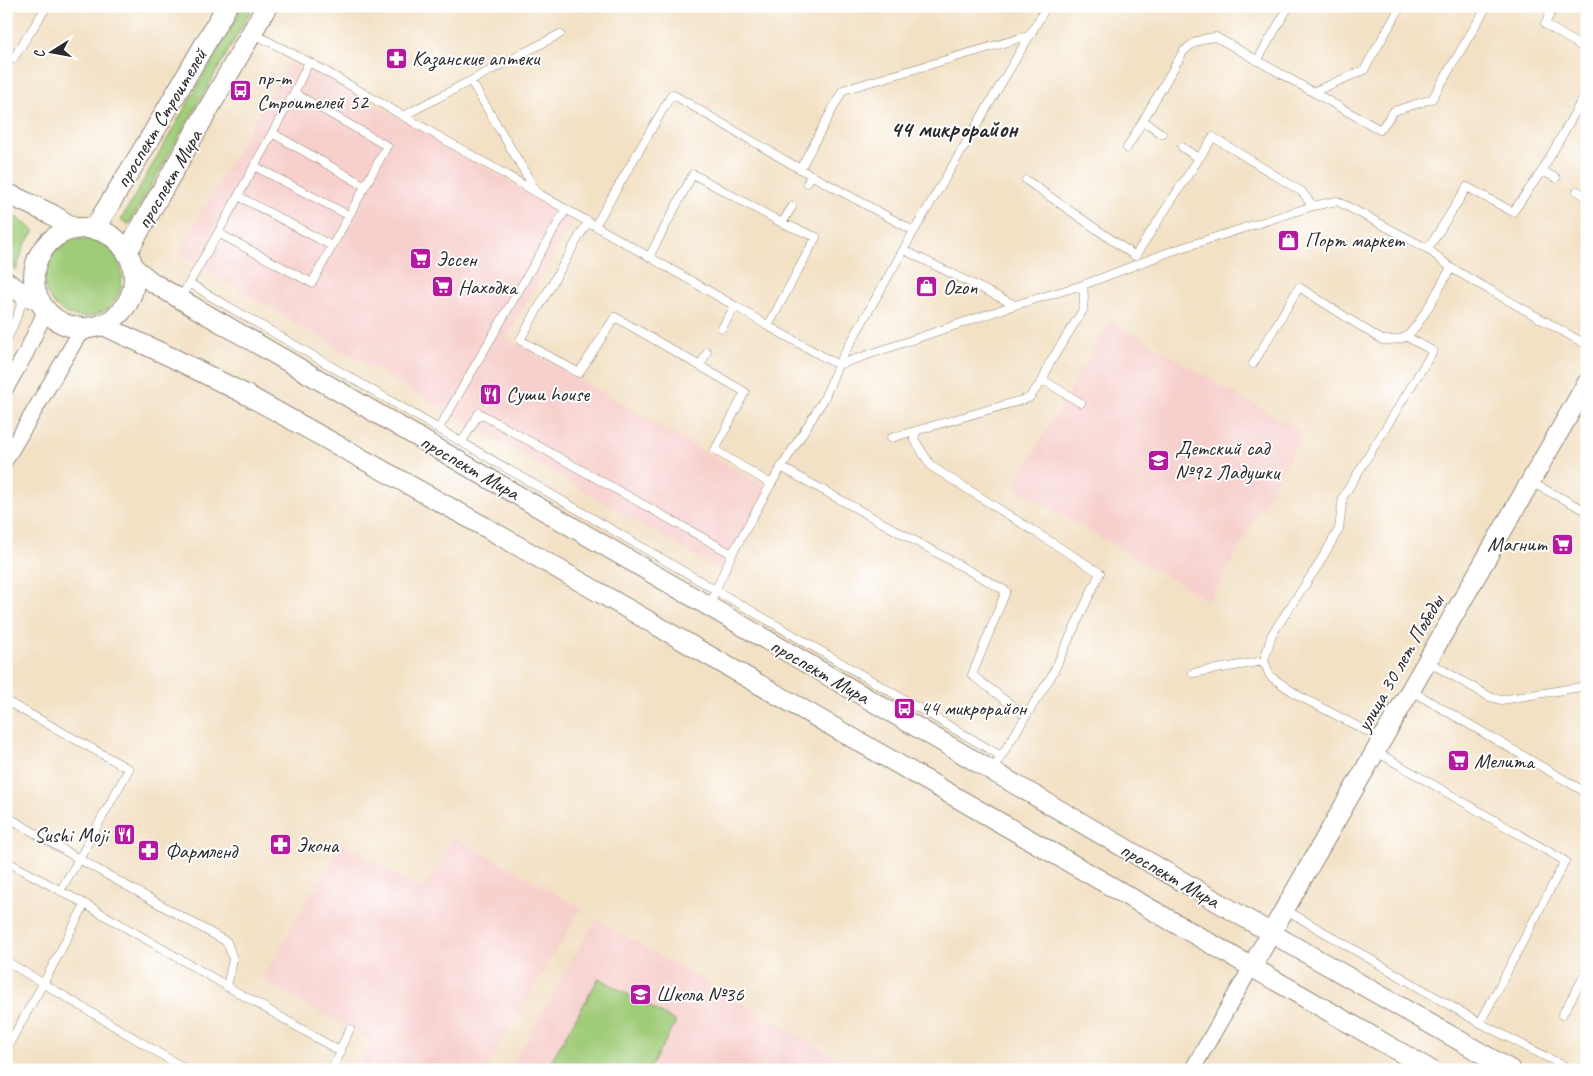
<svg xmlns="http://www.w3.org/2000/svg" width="1593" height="1076" viewBox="0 0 1593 1076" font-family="Caveat,sans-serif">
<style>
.built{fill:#f7d0cd}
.green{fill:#a0cc79;stroke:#667c52}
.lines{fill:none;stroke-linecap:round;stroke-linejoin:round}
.service-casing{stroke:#8f8678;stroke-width:9}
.minor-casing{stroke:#8f8678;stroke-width:17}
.tertiary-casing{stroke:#8f8678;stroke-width:21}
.secondary-casing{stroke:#8f8678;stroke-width:22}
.service{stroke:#fff;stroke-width:8}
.minor{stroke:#fff;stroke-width:15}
.tertiary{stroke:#fff;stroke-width:19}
.secondary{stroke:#fff;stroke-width:20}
.labels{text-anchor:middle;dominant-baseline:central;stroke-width:4;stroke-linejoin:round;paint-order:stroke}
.poi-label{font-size:21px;fill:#2b2b2b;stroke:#fff;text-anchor:start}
.street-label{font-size:21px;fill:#2b2b2b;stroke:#fff}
.quarter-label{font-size:24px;font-weight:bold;fill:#2b2b2b;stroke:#fff}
</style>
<rect width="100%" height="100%" fill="#fff"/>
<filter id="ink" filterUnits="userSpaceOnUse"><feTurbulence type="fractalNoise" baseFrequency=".02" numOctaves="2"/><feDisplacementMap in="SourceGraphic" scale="10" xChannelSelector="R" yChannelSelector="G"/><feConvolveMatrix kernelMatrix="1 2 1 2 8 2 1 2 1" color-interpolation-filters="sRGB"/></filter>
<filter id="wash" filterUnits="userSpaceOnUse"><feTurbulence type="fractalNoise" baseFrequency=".0096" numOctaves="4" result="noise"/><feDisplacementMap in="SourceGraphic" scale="20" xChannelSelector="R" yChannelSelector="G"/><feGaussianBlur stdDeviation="1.12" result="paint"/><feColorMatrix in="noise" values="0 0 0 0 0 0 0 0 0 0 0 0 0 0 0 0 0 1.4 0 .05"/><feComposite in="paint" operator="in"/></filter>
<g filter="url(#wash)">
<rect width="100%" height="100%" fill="#f3e1c5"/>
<path class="built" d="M292 56 574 219 507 338 775 492 728 575 181 256 180 250Z
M1110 320 1303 433 1209 601 1014 487Z
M454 837 581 908 486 1070H367L360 1066 372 1041 262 980 341 842 423 890Z
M596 919 859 1070H509Z"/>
<path class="green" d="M243 6H254L129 224 121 220Z
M6 210 35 231 25 244 16 270 6 261Z
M44 278a39 39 0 1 1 78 0a39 39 0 1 1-78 0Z
M599 978 676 1022 649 1070H546Z"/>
</g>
<g filter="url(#ink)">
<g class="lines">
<defs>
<path id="service" d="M1554 6 1545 24 1587 50
M252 33 309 62 735 306 768 326 838 365 1015 305 1083 285 1172 251 1313 206 1337 201 1428 249 1451 268 1587 345
M6 55 13 59 47 6
M1257 61 1289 6
M471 81 536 191
M1313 92 1380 130 1394 111 1432 99 1487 6
M294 93 309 62
M403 116 560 34
M1144 121 1162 134
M272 133 365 186
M1182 147 1198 158
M1127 148 1183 52C1193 42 1202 38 1216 37L1313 92 1364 70 1401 6
M254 166 348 215
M800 169 843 90 1031 35
M1542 171 1556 178
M1026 180 1135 256 1213 137 1302 192 1313 206
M807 183 812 175
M1577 191 1587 197
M238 196 332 246
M588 221 520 340 579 373 615 317 745 392 715 450 771 484
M782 223 792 207
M595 226 672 94 800 169 914 231
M1428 249 1467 187 1513 212 1542 171 1587 91
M904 250 1015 305
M649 257 693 174 782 223 816 237 768 326
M190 283 207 294 1001 756
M180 299 218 233 294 93 387 146 312 283 218 233
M722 328 735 306
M6 340 11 331 25 295
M1253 364 1299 287 1382 340C1390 340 1397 341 1405 337 1418 331 1442 282 1451 268
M700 366 707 352
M1043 380 1081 403
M439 428 566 209
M891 438 1029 398 1043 380 1049 364 1083 310 1084 297 1083 285
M462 442 479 413 732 554
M781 467 1006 591 972 675 1026 716 1052 675 1100 573 931 466 914 439 916 431
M1530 482 1587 511
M710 607 716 589 732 554 771 484 824 399 838 365 914 231 1047 6
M1427 661 1490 697 1501 700 1587 686
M1193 673 1264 661
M1410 690 1587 793
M6 701 129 769 79 859 227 942 233 959 227 987
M1382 739 1299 696 1270 676 1264 661 1272 634 1317 567 1339 529 1343 497 1433 351 1407 337
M1375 751 1565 861 1480 1023
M992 771 1026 716
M6 816 79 859 60 891
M6 861 85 904 341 1052 331 1070
M1286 910 1480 1023 1572 1070
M6 961 187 1070
M1562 1015 1587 971
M6 1049 43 984 85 904
M339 1051 350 1029"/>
<path id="minor" d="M6 388 26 353 46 310
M6 459 78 336 92 328
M1192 1070 1252 966"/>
<path id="tertiary" d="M133 267 152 282 180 299 1271 933 1511 1070
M102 325 173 358 247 395 485 527 1431 1070
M1252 966 1587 383"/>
<path id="secondary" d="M6 193 51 214 75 229
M34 278a50 50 0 1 1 100 0a50 50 0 1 1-100 0Z
M94 229 152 135 227 6
M127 252 267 6
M6 282 25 295 40 301"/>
</defs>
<use href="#service" class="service-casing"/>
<use href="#minor" class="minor-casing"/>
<use href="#tertiary" class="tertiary-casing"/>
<use href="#secondary" class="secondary-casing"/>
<use href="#service" class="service"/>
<use href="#minor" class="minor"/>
<use href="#tertiary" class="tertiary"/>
<use href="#secondary" class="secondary"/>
</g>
</g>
<defs>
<symbol id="pharmacy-square" viewBox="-11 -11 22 22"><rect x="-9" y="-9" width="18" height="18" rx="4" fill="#b5179e" stroke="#fff"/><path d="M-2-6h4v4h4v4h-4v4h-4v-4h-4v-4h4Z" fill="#fff"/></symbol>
<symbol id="bus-square" viewBox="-11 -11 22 22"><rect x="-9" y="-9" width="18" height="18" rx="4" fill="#b5179e" stroke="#fff"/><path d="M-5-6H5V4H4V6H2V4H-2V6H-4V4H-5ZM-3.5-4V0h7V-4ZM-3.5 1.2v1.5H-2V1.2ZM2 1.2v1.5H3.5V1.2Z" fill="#fff"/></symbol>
<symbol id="shop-square" viewBox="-11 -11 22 22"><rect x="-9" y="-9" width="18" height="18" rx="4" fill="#b5179e" stroke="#fff"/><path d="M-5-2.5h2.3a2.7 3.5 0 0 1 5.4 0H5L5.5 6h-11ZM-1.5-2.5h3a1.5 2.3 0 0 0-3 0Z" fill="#fff"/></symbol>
<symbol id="supermarket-square" viewBox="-11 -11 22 22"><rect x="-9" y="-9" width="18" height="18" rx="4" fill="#b5179e" stroke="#fff"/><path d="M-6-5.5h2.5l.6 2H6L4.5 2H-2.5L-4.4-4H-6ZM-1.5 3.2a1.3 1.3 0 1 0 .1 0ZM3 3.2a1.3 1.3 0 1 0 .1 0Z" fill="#fff"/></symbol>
<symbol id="restaurant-square" viewBox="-11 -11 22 22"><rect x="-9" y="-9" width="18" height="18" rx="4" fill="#b5179e" stroke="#fff"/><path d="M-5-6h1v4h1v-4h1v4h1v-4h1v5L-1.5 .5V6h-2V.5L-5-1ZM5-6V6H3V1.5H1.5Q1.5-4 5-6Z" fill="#fff"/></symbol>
<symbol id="school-square" viewBox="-11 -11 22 22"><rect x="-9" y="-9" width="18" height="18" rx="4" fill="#b5179e" stroke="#fff"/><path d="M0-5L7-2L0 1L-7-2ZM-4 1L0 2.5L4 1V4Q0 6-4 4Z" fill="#fff"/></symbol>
</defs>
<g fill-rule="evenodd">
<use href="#pharmacy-square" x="384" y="46" width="25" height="25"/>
<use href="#bus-square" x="228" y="78" width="25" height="25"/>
<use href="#shop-square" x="1276" y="228" width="25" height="25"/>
<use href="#supermarket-square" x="408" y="246" width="25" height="25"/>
<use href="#supermarket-square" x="430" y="274" width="25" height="25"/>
<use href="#shop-square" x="914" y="274" width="25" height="25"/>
<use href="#restaurant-square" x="478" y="382" width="25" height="25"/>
<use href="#school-square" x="1146" y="448" width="25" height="25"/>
<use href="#supermarket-square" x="1550" y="532" width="25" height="25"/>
<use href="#bus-square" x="892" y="696" width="25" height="25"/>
<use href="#supermarket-square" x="1446" y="748" width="25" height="25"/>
<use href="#restaurant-square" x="112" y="822" width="25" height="25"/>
<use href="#pharmacy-square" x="268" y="832" width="25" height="25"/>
<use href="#pharmacy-square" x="136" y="838" width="25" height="25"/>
<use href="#school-square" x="628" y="982" width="25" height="25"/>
</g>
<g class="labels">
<g class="poi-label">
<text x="412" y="58">Казанские аптеки</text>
<text x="257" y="78">пр-т<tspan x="257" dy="24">Строителей 52</tspan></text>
<text x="1305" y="240">Порт маркет</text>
<text x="436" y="259">Эссен</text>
<text x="458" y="287">Находка</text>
<text x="943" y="287">Ozon</text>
<text x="506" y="394">Суши house</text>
<text x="1175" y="448">Детский сад<tspan x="1175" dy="24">№92 Ладушки</tspan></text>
<text x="1547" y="544" text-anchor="end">Магнит</text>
<text x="920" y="708">44 микрорайон</text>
<text x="1474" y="761">Мелита</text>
<text x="108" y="835" text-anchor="end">Sushi Moji</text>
<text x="296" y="845">Экона</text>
<text x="165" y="851">Фармленд</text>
<text x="656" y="994">Школа №36</text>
</g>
<g class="street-label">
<text transform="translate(161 118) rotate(-59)">проспект Строителей</text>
<text transform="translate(169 179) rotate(-60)">проспект Мира</text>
<text transform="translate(470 467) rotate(30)">проспект Мира</text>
<text transform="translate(1400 663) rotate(-60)">улица 30 лет Победы</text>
<text transform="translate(820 671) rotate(30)">проспект Мира</text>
<text transform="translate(1170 875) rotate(30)">проспект Мира</text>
</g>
<g class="quarter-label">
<text x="954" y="129">44 микрорайон</text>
</g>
</g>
<rect width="1593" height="1076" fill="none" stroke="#fff" stroke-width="25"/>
<g transform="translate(52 52) rotate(259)" stroke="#ffffff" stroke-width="4" paint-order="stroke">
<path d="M0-4L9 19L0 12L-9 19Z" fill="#2b2b2b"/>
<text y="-8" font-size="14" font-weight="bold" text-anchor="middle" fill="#2b2b2b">С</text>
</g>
</svg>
